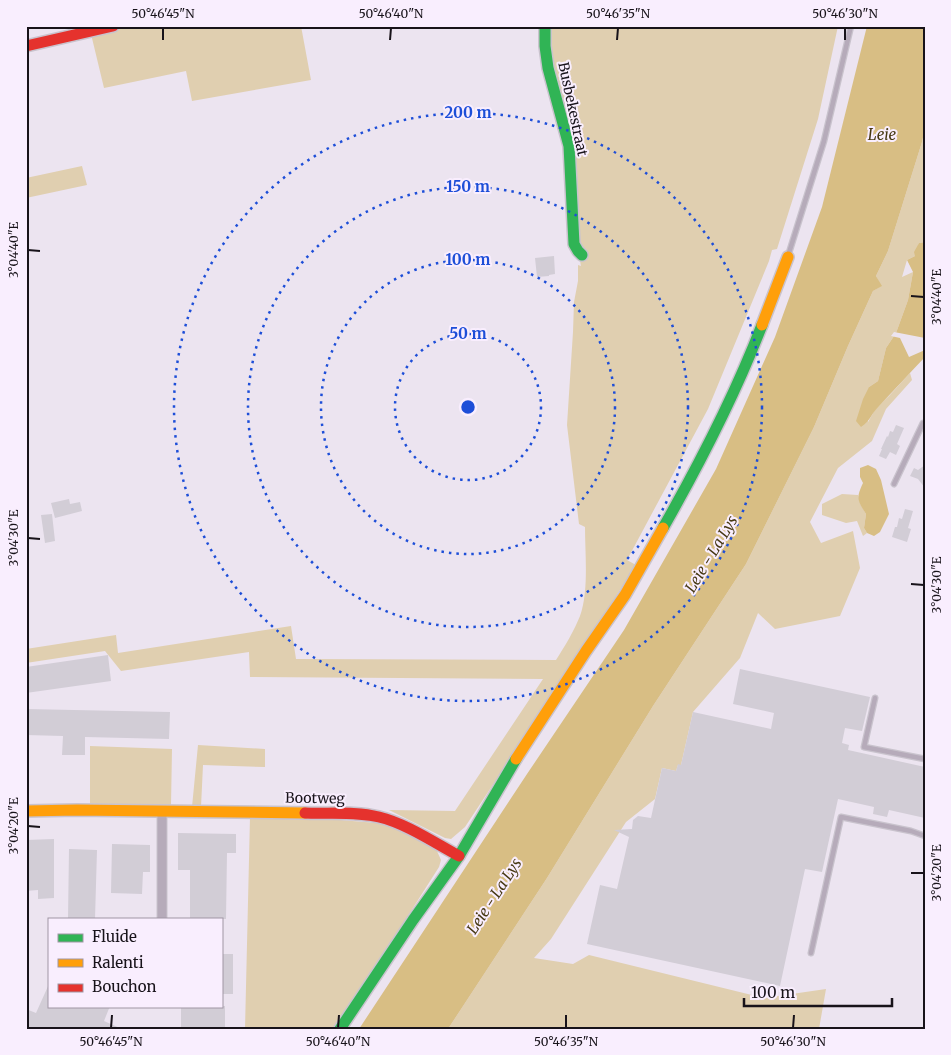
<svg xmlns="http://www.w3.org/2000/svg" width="951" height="1055" viewBox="0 0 951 1055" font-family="Merriweather,serif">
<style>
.green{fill:#e0cfb0}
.water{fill:#d8be84}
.pier{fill:#ece4f0}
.building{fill:#d2cdd6}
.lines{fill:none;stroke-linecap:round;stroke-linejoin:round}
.lane-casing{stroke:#c9c3cd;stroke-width:7}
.street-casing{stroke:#c9c3cd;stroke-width:11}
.fast-casing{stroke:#c9c3cd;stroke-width:14}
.slow-casing{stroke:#c9c3cd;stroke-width:14}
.jam-casing{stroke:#c9c3cd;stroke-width:14}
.lane{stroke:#b6abba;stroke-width:4.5}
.street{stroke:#b6abba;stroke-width:9}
.fast{stroke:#30b455;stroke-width:11}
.slow{stroke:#ff9f0a;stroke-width:11}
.jam{stroke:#e5322d;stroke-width:11}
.ticks{fill:none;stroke:#18131a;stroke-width:2}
.ring{fill:none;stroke:#1d4ed8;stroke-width:2.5;stroke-dasharray:2.5 5}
.labels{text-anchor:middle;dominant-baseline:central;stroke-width:4;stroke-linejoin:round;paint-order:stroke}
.street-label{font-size:14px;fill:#18131a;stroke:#f9eefe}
.water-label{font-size:15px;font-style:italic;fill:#463812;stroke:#f9eefe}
.centre{fill:#1d4ed8;stroke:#f9eefe;stroke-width:2.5}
.ring-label{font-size:15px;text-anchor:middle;font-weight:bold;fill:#1d4ed8;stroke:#f9eefe;stroke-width:4;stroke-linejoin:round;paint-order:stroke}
.neatline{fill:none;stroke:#18131a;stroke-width:2}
.ticks-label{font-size:12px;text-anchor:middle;fill:#18131a}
</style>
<rect width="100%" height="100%" fill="#ece4f0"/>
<path class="green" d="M131 26H301L311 80 192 101 186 71 104 88 91 34Z
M548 26H838L818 119 777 249 772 250 769 261 708 409 627 560 636 565 566 674 465 827 451 839 445 838 389 810 455 811 543 679 250 677 249 652 121 671 105 651 26 663V649L116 635 118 653 291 626 296 659 556 660C565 646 574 631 580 616 589 591 585 554 585 527L579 524 567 425 573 332 574 302 578 281V265L581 266 576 240 554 78Z
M925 129V242L919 243 915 256 907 260 902 277 913 272 908 300 896 333 886 348 878 381 869 387 868 422 876 408 889 396 910 373 912 380 886 409 872 441 838 468 810 522 821 543 853 531 860 568 840 616 775 629 758 613 740 658 693 712 681 765H678L676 771 662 768 655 799 626 822 551 939 534 958 573 964 589 955 764 998 826 989 819 1029H448L547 878 653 706 746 564 814 427 848 346 873 291 881 286 876 276 888 251 922 142Z
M82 166 87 185 26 198V178Z
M842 494 858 495 861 505 866 514 864 528 867 533 863 536 857 521 846 523 822 515V504Z
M198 745 265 749V767L203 765 201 807H192Z
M90 746 172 749 171 806 90 805Z
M250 817 301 820H340L377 823 398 829 423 842 437 851 441 860 439 867 336 1029H245Z"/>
<path class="water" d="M867 26H925V129L922 142 888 251 876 276 882 286 873 291 848 346 814 427 746 564 653 706 547 878 448 1029H359L527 774 624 630 716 469 775 337 822 207Z
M925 242V357C909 374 894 390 879 406 871 414 871 420 861 427L856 421 863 399 869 387 878 381 886 348 896 333 908 300 913 272 907 260 915 256 914 252 919 243Z
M868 465 876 469 881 480 889 514 880 532 874 536 867 533 864 528 866 514C857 500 856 498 863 483L860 477V468Z"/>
<path class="pier" d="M894 332 925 338V350L909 357 900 338 891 336Z"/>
<path class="building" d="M554 256 555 274 549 275V276L537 277 535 258Z
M896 425 904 428 897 444 900 446 896 455 890 452 886 459 879 456 882 449H881L887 436 888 437 890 431 893 432Z
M925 465V488L918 479 910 476 914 468 918 470Z
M69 499 70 504 80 502 82 511 55 518 51 503Z
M905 509 913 511 908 528 911 529 907 542 892 537 895 527H897L899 518 902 519Z
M52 514 55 541 45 543 41 515Z
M108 655 111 681 26 693V667Z
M740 669 870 697 862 731 845 728 842 743 849 745 848 750 925 767V818L889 810 887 817 873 814 874 807 838 799 822 872 805 869 780 986 587 944 600 885 617 889 629 837 614 830 632 829 633 820 638 816 651 818 662 768 676 771 678 764 681 765 693 712 771 729 774 713 733 704Z
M26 709 170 712 169 739 85 737V755H62L63 736 26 735Z
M178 833 236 834V853H227L226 919H190V870H178Z
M54 839V898L38 899V890L26 891V840Z
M112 844 150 845V872H143L142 894 111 893Z
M69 849 97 850 95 919H68Z
M221 954H233V994H221Z
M49 984V1006H110L104 1021 122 1029H26V1009L36 1013Z
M181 1006H225V1029H181Z"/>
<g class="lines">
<defs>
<path id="lane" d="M788 256 824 141 851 26
M894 484 923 423H925
M875 698 864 747 925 759
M811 953 841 817 911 831 925 836"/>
<path id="street" d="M162 919V812"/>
<path id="fast" d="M545 26V46L548 68 569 146 574 244 578 251 582 255
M663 528C700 463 735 395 762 325
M340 1029 413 920 459 856 516 759"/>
<path id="slow" d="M762 325 788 257
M516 759 586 651 625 595 663 528
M26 811 77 810 305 813"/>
<path id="jam" d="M26 46 113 26
M305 813C329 814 355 811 379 817 405 823 435 843 459 856"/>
</defs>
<use href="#lane" class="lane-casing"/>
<use href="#street" class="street-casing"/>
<use href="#fast" class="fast-casing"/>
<use href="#slow" class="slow-casing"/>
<use href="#jam" class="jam-casing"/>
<use href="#lane" class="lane"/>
<use href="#street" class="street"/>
<use href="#fast" class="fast"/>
<use href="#slow" class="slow"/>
<use href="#jam" class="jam"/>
</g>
<path class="ticks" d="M163 40V28M390 40 391 28M617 40 618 28M845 40V28M28 250 40 251M911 296 924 297M28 538 40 539M911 584 924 585M28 826 40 827M911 873H924M111 1028 112 1015M338 1028 339 1015M566 1028V1015M793 1028 794 1015"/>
<g class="ring">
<circle cx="468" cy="407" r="73"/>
<circle cx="468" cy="407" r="147"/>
<circle cx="468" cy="407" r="220"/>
<circle cx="468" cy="407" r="294"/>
</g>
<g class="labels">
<g class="street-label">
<text transform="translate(573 109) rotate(78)">Busbekestraat</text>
<text transform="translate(315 798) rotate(1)">Bootweg</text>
</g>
<g class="water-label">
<text x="882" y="134">Leie</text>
<text transform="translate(711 554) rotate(-59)">Leie - La Lys</text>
<text transform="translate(494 896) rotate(-57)">Leie - La Lys</text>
</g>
</g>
<circle cx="468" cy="407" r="8" class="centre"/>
<g class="ring-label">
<text x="468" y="118">200 m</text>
<text x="468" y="192">150 m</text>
<text x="468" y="265">100 m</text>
<text x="468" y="339">50 m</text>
</g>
<rect width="951" height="1055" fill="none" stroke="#f9eefe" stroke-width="55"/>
<rect x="48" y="918" width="175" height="90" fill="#f9eefe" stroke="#9f96a3"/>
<rect x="58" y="934" width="25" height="8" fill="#30b455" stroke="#9f96a3"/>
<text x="92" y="942" font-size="15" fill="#18131a">Fluide</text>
<rect x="58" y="959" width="25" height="8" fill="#ff9f0a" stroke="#9f96a3"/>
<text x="92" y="968" font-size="15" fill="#18131a">Ralenti</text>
<rect x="58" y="984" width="25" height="8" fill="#e5322d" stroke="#9f96a3"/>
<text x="92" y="992" font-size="15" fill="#18131a">Bouchon</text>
<path d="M744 998v8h148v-8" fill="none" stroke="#18131a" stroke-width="2.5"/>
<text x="751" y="998" font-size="15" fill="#18131a" stroke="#f9eefe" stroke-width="4" paint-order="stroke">100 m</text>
<rect x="28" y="28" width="896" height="1000" class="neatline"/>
<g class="ticks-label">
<text x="163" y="18">50°46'45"N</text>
<text x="391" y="18">50°46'40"N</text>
<text x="618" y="18">50°46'35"N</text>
<text x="845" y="18">50°46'30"N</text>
<text transform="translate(14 250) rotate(-90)" y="4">3°04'40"E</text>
<text transform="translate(937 297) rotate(-90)" y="4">3°04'40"E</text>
<text transform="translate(14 538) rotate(-90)" y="4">3°04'30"E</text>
<text transform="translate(937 585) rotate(-90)" y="4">3°04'30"E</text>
<text transform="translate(14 826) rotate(-90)" y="4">3°04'20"E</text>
<text transform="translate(937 873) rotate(-90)" y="4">3°04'20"E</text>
<text x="111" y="1046">50°46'45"N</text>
<text x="338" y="1046">50°46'40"N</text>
<text x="566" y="1046">50°46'35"N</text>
<text x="793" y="1046">50°46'30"N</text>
</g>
</svg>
